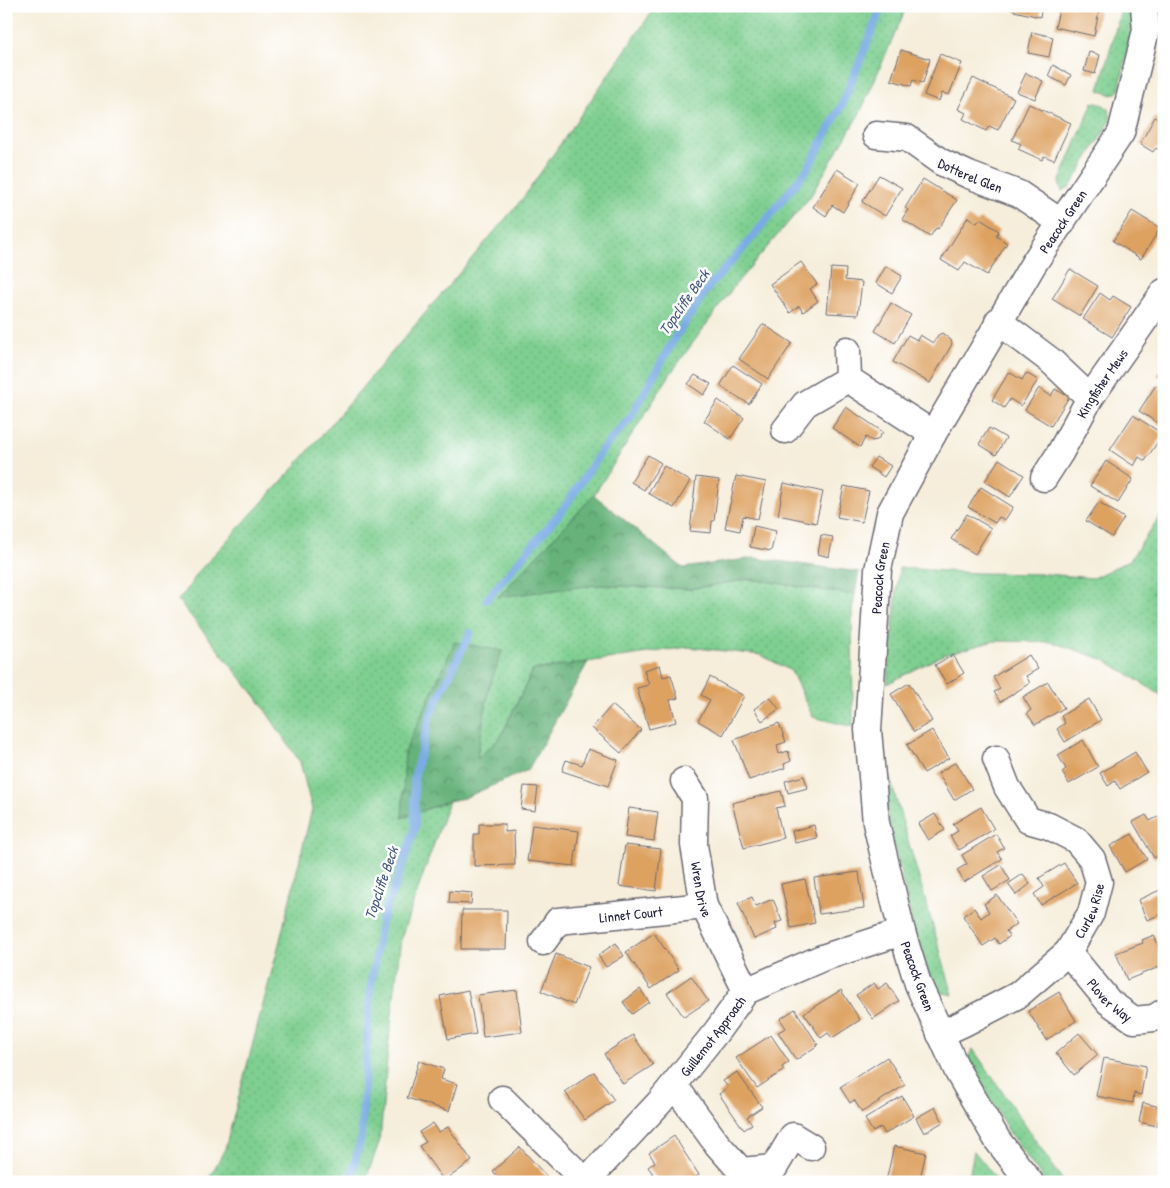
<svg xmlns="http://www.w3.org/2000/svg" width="1170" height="1188" viewBox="0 0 1170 1188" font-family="'Patrick Hand',sans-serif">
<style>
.grass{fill:url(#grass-dots);stroke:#507866}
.forest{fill:url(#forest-crowns);stroke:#446a5a}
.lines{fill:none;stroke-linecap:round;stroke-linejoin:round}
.stream{stroke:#7aabe5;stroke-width:8}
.building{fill:#dda160}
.street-casing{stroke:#6c6973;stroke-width:29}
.street{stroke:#fff;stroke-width:26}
.labels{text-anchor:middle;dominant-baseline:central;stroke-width:5;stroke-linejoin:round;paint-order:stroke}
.street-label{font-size:14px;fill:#22223b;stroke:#fff}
.water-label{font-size:15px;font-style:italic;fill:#45597f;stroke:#fff}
</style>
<defs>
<pattern id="grass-dots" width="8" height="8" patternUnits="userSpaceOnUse" patternTransform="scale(1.25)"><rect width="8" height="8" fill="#7ecf90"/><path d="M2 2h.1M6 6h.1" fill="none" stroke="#6db17d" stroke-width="1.8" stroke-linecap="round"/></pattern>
<pattern id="forest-crowns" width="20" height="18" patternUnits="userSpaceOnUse" patternTransform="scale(1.25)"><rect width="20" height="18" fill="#66b27a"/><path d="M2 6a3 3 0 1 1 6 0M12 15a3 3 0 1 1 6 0" fill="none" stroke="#549065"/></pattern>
</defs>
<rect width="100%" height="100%" fill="#fff"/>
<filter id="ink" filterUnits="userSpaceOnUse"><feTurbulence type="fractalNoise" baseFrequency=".02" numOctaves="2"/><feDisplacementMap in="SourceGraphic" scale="10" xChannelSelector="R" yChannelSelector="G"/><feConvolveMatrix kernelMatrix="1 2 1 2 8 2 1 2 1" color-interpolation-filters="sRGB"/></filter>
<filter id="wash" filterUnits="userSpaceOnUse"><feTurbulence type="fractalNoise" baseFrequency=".0096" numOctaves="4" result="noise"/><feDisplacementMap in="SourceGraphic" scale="20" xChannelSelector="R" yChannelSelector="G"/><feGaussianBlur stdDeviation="1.12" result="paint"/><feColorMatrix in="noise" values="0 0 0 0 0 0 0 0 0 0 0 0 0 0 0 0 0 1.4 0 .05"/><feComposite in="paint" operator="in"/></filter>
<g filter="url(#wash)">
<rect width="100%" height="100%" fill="#f6eedb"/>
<path class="grass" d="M656 6H907L861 111 810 197 735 285 671 373 594 495 499 596 596 585 690 589 750 579 855 595 852 610 853 727 813 717 791 671 761 655 688 647 533 670 500 738 476 760 489 688 501 652 402 818 449 801 401 938 388 1048 380 1140 365 1182H207L225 1149 280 940 312 809 300 762 257 698 178 600 186 591 199 571 292 470 523 198Z
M1122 6H1131L1134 20 1119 91 1112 95 1099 90Z
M1093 102 1103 105 1109 109 1111 120 1070 187 1062 191 1059 183Z
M1164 510V697L1105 660 1052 642 994 641 943 655 887 684 899 568 976 573 1047 574 1093 578 1130 560Z
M882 751 953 995 935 991 914 931 888 819Z
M973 1049 1064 1182H1045L1011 1135 967 1059Z
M974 1151 999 1182H968Z"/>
<path class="forest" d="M594 495 683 568 754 558 859 572 855 595 750 579 690 589 596 585 498 597Z
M455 642 502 651 489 688 477 759 500 738 533 670 588 662 528 770 464 798 449 801 402 818 405 751Z"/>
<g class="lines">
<path class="stream" d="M486 600 564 508 602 450 631 417 673 341 710 285 746 245 808 168 842 105 882 6
M350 1182 361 1137 370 992 381 922 401 870 415 827 414 778 430 715 470 633"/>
</g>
<g id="blocks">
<path class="building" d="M1015 6H1042L1040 17 1014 11Z
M1060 6H1100L1094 36 1055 27Z
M1032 32 1053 37 1049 57 1028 53Z
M901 50 930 59 923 83 913 80 911 86 891 80Z
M1089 52 1100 55 1095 74 1084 71Z
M940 54 962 63 949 95 942 93 939 101 924 95Z
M1053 65 1071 75 1066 85 1048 76Z
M1026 73 1043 81 1035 99 1017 92Z
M973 78 1014 98 998 130 989 126 986 131 963 119 966 113 958 109Z
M1029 104 1071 123 1054 160 1044 156 1042 160 1018 149 1021 144 1012 140Z
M1155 117 1164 122V153L1156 148 1153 152 1140 144Z
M837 169 860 183 843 212 832 205 826 216 813 207Z
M879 175 902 188 885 216 862 202Z
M923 179 957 200 938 229 936 228 930 237 902 219 908 210 905 208Z
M1132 211 1160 228 1141 259 1113 241Z
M968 217 977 223 980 219 999 231 996 236 1007 243 987 275 965 262 959 271 941 260Z
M801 262 817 284 810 289 818 301 803 312 799 306 790 313 770 284Z
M886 266 902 276 892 293 876 283Z
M831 268 846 269 845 280 862 282 858 315 827 313Z
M1070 269 1098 286 1080 316 1052 299Z
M1100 293 1110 300 1113 296 1131 307 1112 337 1083 319Z
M891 303 911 315 895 343 875 331Z
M763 324 792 343 768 379 739 359Z
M942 333 951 340 952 344 930 383 893 362 908 335 917 340 920 335 933 343 938 335Z
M733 365 762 384 749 404 720 386Z
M1164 366V379L1157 375Z
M1009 372 1022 380 1026 373 1038 380 1021 406 1010 399 1004 408 992 400Z
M695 375 711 384 704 395 688 384Z
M1156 385 1164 390V427L1139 411Z
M1039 388 1051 396 1055 389 1069 397 1051 426 1025 410Z
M718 400 744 418 730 439 704 421Z
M846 407 883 432 877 440 872 441 866 437 860 447 832 428Z
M1133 415 1163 434 1145 461 1139 457 1134 466 1110 450Z
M989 428 1006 438 996 455 979 444Z
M648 455 661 463 644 490 631 482Z
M876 457 891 466 884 477 869 467Z
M999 459 1024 475 1010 497 985 481Z
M1106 461 1133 479 1118 503 1090 486Z
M664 466 690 481 674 508 648 493Z
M736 476 766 482 758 519 743 516 740 531 725 528Z
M696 477 719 480 714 521H712L711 533 690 531Z
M784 483 823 492 816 523 778 515Z
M844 486 869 491 862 522 837 517Z
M981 487 1013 507 1005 520 999 517 995 523 968 507Z
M1099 502 1124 518 1112 537 1086 521Z
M967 514 991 528 975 554 951 539Z
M754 526 776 531 771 551 750 547Z
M821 535 833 537 829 557 818 554Z
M953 655 964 673 947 684 935 665Z
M1029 655 1038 669 1026 676 1030 683 1000 702 994 692 1000 689 993 677Z
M660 665 663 677 671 675 678 698 670 700 676 722 649 729 637 688 649 685 644 670Z
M710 677 744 696 723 735 698 721 710 700 701 695Z
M1048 682 1064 708 1035 725 1027 713 1031 710 1023 697Z
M909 683 932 721 914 732 891 694Z
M770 697 779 709 762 721 754 709Z
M1089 699 1101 720 1065 742 1057 729 1065 723 1061 716Z
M612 705 641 730 621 753 592 728Z
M779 723 786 742 777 745 778 750 779 754 788 751 791 761 784 764 785 768 749 780 734 740Z
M932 730 949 758 924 773 907 745Z
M1083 740 1098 767 1069 784 1062 772 1066 769 1058 755Z
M588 749 618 760 608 786 562 771 566 760 582 765Z
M1135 752 1147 772 1120 789 1115 781 1108 786 1100 773Z
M956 762 972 789 954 800 938 773Z
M804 776 808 788 788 793 785 781Z
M524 786 538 787 535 811 521 809Z
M781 791 785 806 776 808 783 838 744 848 732 803Z
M981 807 994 829 959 850 950 836 958 831 953 824Z
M629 808 658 812 654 841 625 837Z
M935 814 945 830 928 840 918 824Z
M1146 815 1150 821 1161 815 1164 820V852L1154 858 1133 822Z
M479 824H505V832L514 831 515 865 474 866V834H479Z
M532 825 579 831 574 866 527 861Z
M814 825 817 838 795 843 792 831Z
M996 834 1004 848 997 852 1002 859 964 882 957 870 967 864 962 855Z
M1132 834 1147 859 1125 872 1110 846Z
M625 845 661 849 656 891 619 886Z
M1064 863 1077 883 1041 905 1034 894 1044 887 1039 878Z
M1001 865 1010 880 992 891 983 876Z
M859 872 864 908 819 914 814 878Z
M1023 874 1030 884 1016 895 1008 884Z
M805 879 815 923 791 928 781 884Z
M1160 890 1164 898V913L1147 920 1138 900Z
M450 891 472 893 471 904 449 903Z
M997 895 1017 924 1006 931 1010 936 999 944 995 938 983 946 963 916 974 908 981 918 989 912 984 904Z
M752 897 756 906 773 899 782 921 775 923 777 929 754 939 738 903Z
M462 910H507L506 949H461Z
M654 933 679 970 651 989 626 952Z
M1154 935 1164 960V965L1127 980 1116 953 1143 943 1142 940Z
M616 943 624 956 606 967 598 955Z
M556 954 589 967 574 1005 541 991Z
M691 976 708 1001 684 1017 667 993Z
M874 983 878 989 887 983 899 1001 873 1019 856 995Z
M640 989 649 1002 632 1014 623 1002Z
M468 990 476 1034 448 1039 440 996Z
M517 990 522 1032 483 1037 478 995Z
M841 990 860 1020 832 1038 828 1033 821 1038 804 1013Z
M1059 992 1076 1021 1046 1040 1028 1011Z
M795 1009 818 1045 796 1060 778 1032 786 1028 780 1019Z
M1079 1033 1098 1055 1074 1075 1056 1053Z
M633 1035 653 1065 623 1084 604 1054Z
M771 1035 789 1062 782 1067 784 1070 757 1088 736 1058Z
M887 1057 905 1085 862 1112 854 1100 850 1103 840 1087Z
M1104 1058 1146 1066 1141 1095 1134 1093 1133 1103 1096 1096Z
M419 1061 444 1069 441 1079 457 1084 449 1111 407 1098Z
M594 1072 614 1100 585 1120 565 1092Z
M737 1072 762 1107 747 1117 752 1124 744 1130 719 1094 728 1087 723 1081Z
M902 1096 914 1116 885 1134 881 1127 873 1132 865 1119Z
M1143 1103 1161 1107 1157 1126 1139 1122Z
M935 1107 943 1122 924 1133 916 1118Z
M433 1123 439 1132 448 1127 472 1161 444 1181 419 1146 426 1142 419 1132Z
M674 1136 699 1175 689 1182H659L648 1167 655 1162 649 1153Z
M894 1146 926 1153 919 1182 886 1181Z
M520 1147 548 1178 544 1182H502L493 1171Z"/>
</g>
</g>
<g filter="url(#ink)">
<use href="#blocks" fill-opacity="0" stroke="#6c6973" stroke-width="1"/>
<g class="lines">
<defs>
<g id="street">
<path id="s1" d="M876 135 907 138 941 162 969 175 1019 194 1062 223"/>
<path d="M998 321 1051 361 1090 398"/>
<path d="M848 379 933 434"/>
<path d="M785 430 805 404 848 379 847 350"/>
<path id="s2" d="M1044 478 1060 453 1090 398 1164 292"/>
<path id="s3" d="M684 781 695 798 694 845 704 906 746 991"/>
<path id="s4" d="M543 942 558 921 704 906"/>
<path id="s5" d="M1068 952 1109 1002 1134 1020 1154 1018 1164 1012"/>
<path id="s6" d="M940 1034 962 1024 1018 995 1068 952 1091 913 1099 882 1092 859 1076 840 1049 826 1028 820 1007 787 996 759"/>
<path d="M674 1085 717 1144 741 1171 774 1168 793 1136 811 1147"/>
<path d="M502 1099 585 1181"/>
<path id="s7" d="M585 1182 659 1103 717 1031 746 991 822 958 902 932"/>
<path id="s8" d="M1030 1182 998 1141 958 1072 918 984 902 932 876 823 868 730 878 570 890 513 933 434 1034 263 1121 133 1146 30 1144 6"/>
</g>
</defs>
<use href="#street" class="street-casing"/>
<use href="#street" class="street"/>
</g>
</g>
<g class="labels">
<g class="street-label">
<text stroke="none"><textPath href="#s1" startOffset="105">Dotterel Glen</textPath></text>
<text stroke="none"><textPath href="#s8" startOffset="1046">Peacock Green</textPath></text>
<text stroke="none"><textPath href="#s2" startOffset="111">Kingfisher Mews</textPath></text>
<text stroke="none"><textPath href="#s8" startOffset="641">Peacock Green</textPath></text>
<text stroke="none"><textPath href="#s3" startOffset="112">Wren Drive</textPath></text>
<text stroke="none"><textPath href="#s6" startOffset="200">Curlew Rise</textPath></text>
<text stroke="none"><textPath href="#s4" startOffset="99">Linnet Court</textPath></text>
<text transform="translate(918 976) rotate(70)">Peacock Green</text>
<text stroke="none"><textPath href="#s5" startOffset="64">Plover Way</textPath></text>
<text stroke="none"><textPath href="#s7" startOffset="194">Guillemot Approach</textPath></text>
</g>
<g class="water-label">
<text transform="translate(684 302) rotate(-55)">Topcliffe Beck</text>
<text transform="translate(381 883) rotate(-71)">Topcliffe Beck</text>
</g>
</g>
<rect width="1170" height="1188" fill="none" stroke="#fff" stroke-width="25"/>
</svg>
